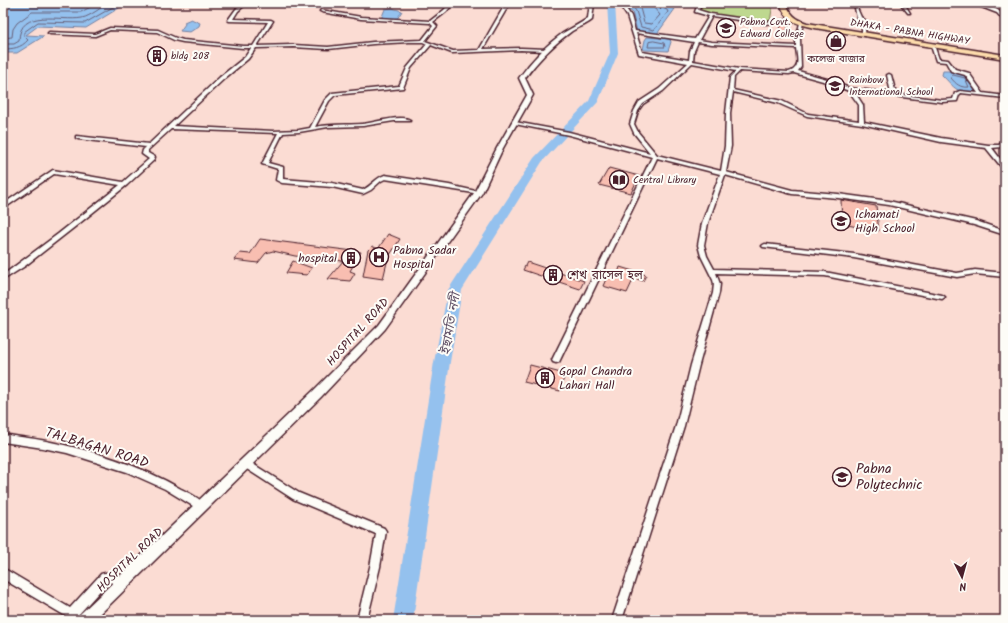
<svg xmlns="http://www.w3.org/2000/svg" width="1008" height="623" viewBox="0 0 1008 623" font-family="Kalam,'Noto Sans Bengali',sans-serif">
<style>
.built{fill:#fbdcd3}
.green{fill:#bed88f;stroke:#847c5d}
.water{fill:#94c1ee;stroke:#7680a0}
.lines{fill:none;stroke-linecap:round;stroke-linejoin:round}
.shore{stroke:#686079;stroke-width:1}
.river{fill:#94c1ee;fill-rule:evenodd}
.building{fill:#f8beb1;stroke:#4a1f2b}
.minor-casing{stroke:#4a1f2b;stroke-width:3}
.tertiary-casing{stroke:#4a1f2b;stroke-width:3}
.secondary-casing{stroke:#4a1f2b;stroke-width:3}
.trunk-casing{stroke:#4a1f2b;stroke-width:3}
.minor{fill:#fdfcf7;fill-rule:evenodd}
.tertiary{fill:#fdfcf7;fill-rule:evenodd}
.secondary{fill:#fdfcf7;fill-rule:evenodd}
.trunk{fill:#fddcac;fill-rule:evenodd}
.labels{text-anchor:middle;dominant-baseline:central;stroke-width:4;stroke-linejoin:round;paint-order:stroke}
.far-poi-label{font-size:10px;fill:#4a1f2b;stroke:#fdfcf7;text-anchor:start}
.far-street-label{font-size:10px;fill:#4a1f2b;stroke:#fdfcf7}
.poi-label{font-size:12px;fill:#4a1f2b;stroke:#fdfcf7;text-anchor:start}
.street-label{font-size:12px;fill:#4a1f2b;stroke:#fdfcf7}
.water-label{font-size:13px;font-style:italic;fill:#605066;stroke:#fdfcf7}
.near-street-label{font-size:14px;fill:#4a1f2b;stroke:#fdfcf7}
.near-poi-label{font-size:14px;fill:#4a1f2b;stroke:#fdfcf7;text-anchor:start}
</style>
<rect width="100%" height="100%" fill="#fce9e2"/>
<filter id="ink" filterUnits="userSpaceOnUse"><feTurbulence type="fractalNoise" baseFrequency=".025" numOctaves="2"/><feDisplacementMap in="SourceGraphic" scale="8" xChannelSelector="R" yChannelSelector="G"/><feConvolveMatrix kernelMatrix="1 2 1 2 8 2 1 2 1" color-interpolation-filters="sRGB"/></filter>
<g filter="url(#ink)">
<path class="built" d="M3 3H1005V620H3Z"/>
<path class="green" d="M703 3H773L770 22 699 12Z"/>
<path class="water" d="M3 3H142L124 5 86 28 38 26 26 35 44 36 17 53H4Z
M627 3H657L675 9 657 34 637 31 632 12 627 9 626 5Z
M392 8 402 11 397 19H381L385 9Z
M191 19 200 23 199 26 190 32 180 31 185 24 184 22Z
M647 37 670 39 671 42 668 51 645 50 643 49 645 40Z
M943 71H949L965 73 978 91C957 95 955 88 942 75Z"/>
<g class="lines">
<path class="shore" d="M630 3 636 11 641 27 654 30 668 12 667 10 659 7 658 3
M635 3 640 8 644 23 652 24 660 15 654 8 653 3
M3 38 12 37 13 29 17 23 32 12H81L98 3
M654 41 664 43 665 47H648L649 42Z
M3 44H14L19 41C19 7 61 22 82 18 91 16 101 7 109 3
M3 49C13 49 21 48 28 40L24 36V32L38 22 85 23 120 3
M953 75 965 78 969 87C960 88 956 84 951 78Z"/>
<path class="river" d="M607 3H615L618 53 598 102 542 162 462 290 450 362 413 620H393L434 362 448 290 534 158 589 101 610 53Z"/>
</g>
<path class="building" d="M782 23 789 25 784 39 777 38Z
M609 168 639 176 631 193 599 185Z
M841 200 876 206 879 231 842 224Z
M388 234 400 239 388 258 383 279 363 276 368 250 372 246 378 249Z
M260 239 361 252 350 271 355 273 350 281 328 279 343 261 295 256 273 251 266 253 258 263 234 260 240 253 250 254Z
M293 261 312 268 307 275 286 273Z
M527 262 584 281 580 289 523 270Z
M620 267 646 275 643 281 634 278 627 293 603 286 610 270 618 273Z
M530 365 565 374 560 391 524 382Z"/>
<g class="lines">
<defs>
<path id="minor" d="M242 3H262L260 4H246L238 11 233 19 271 20 273 21 257 46 293 45 328 47 373 42 422 40 433 26 430 23 361 19 322 12 320 11 321 10 361 17 430 21 444 10 450 3H454L446 12 433 22 437 26 425 41 453 51 479 50 506 3H510L483 49 521 48 546 49 548 50 546 51 521 50 452 53 431 45 411 68 403 88 335 95 329 101 315 127C331 124 346 125 362 124 374 123 401 114 410 120V121H394L363 126 328 127 299 132 283 133 268 163 283 167V179L332 183 363 190C371 186 376 178 385 175L449 185 480 192V194L385 179 381 181 371 190 363 194 332 187 282 183 276 180 278 169 262 164 278 133 171 129 148 150V153L155 157 154 160 127 185 81 222 25 266 3 280V275L58 234 120 185 54 174 3 209V204L53 170 123 182 149 159 142 154 143 150 146 147 78 139 76 138V136L149 144 220 77 245 57 251 48H243L183 42 174 40 157 32 110 30 95 36 50 34 48 33 49 32 95 34 110 28 158 30 176 38 183 40 243 46H253L268 22 229 21 228 20 236 9ZM409 42H423L427 44 407 68 399 86 332 93 325 100 310 128 299 130 273 131 174 126 224 79 248 59 256 48 293 47 328 49 373 44Z
M622 3H626L625 7 631 16 635 31 695 39 709 16 695 12 698 3H702L698 10 711 14 765 22 793 19 795 20 765 24 712 16 699 40 712 42 796 46V39L800 23 803 22 800 39 801 67 798 71 827 79 849 88 891 93 887 75 889 74 891 75 896 94 942 100 953 99 955 93 960 91 978 93 965 75 951 71 946 62 936 61 931 46 934 45 939 59 948 60 955 69 969 73 983 93 1005 96V98L961 93 959 95 957 101 942 102 854 91 863 105 864 122 941 138 988 145H999L1005 140V145L1002 147 992 148 1005 165V170L1003 169 986 148 941 142 862 124 807 116 778 103 733 92 730 113 731 146 726 172 792 190 838 194 889 201 976 221 1005 231V235L974 225 889 205 838 198 792 194 725 175 708 223 704 245 707 256 714 269 825 272 942 295 945 297 942 299 825 276 716 273 720 284 719 293 699 365 684 426 622 620H612L676 426 691 365 713 293 714 284 713 280 701 256 698 245 702 223 720 174 657 158 560 360 559 362 556 363 553 362 552 360 652 157 569 135 515 124 513 123 515 122 569 132 650 153 634 133 630 124 634 111 639 102 659 89 688 63 639 54 627 16 621 7ZM636 33 694 42 690 51 689 60 642 52ZM698 42 712 44 796 48C797 58 801 68 789 72L739 69 693 61 694 51ZM692 63 736 71 730 77 726 113 725 146 721 171 657 155 638 132 634 124 638 111 643 104 663 91ZM740 71 789 74 794 73 823 81 849 91 859 105V121L808 114 782 101 733 90 734 77Z
M900 3H904L910 13H908Z
M971 3C978 3 994 7 999 11 1003 14 1005 18 1005 22L997 13Z
M855 8H857L861 17 866 21 865 34 862 33V21L857 18Z
M765 244 854 254 957 273 975 270 1005 273V277L975 274 957 277 854 258 763 247 762 246 763 245Z
M3 434C17 437 32 438 46 441 92 450 140 465 181 489 189 493 202 499 206 507L204 510 201 511 165 489 127 472 67 453 43 448 3 442Z
M245 459 299 493 384 528 386 531 380 567 367 620H357L370 567 376 534 293 499 242 466 241 463 242 460Z
M3 568 70 608 101 574C112 570 122 574 126 585L125 589 121 590 117 589 111 582 107 583 78 615 69 618 3 579Z"/>
<path id="tertiary" d="M993 3H1005V5Z"/>
<path id="secondary" d="M590 3H594L592 20C586 25 579 27 572 31 554 44 538 60 525 78L533 95 503 148 482 193 385 329 321 397 94 620H77L79 615 313 391 379 325 474 193 497 148 527 95 519 78C531 61 546 45 563 33 571 28 580 24 588 18Z"/>
<path id="trunk" d="M780 3H786C790 14 795 19 807 23L1005 55V59L815 28C796 23 787 23 780 3Z"/>
</defs>
<use href="#minor" class="minor-casing"/>
<use href="#tertiary" class="tertiary-casing"/>
<use href="#secondary" class="secondary-casing"/>
<use href="#trunk" class="trunk-casing"/>
<use href="#minor" class="minor"/>
<use href="#tertiary" class="tertiary"/>
<use href="#secondary" class="secondary"/>
<use href="#trunk" class="trunk"/>
</g>
</g>
<defs>
<symbol id="university-ring" viewBox="-11 -11 22 22"><circle r="9.5" fill="#fdfcf7" stroke="#4a1f2b" stroke-width="1.5"/><path d="M0-5L7-2L0 1L-7-2ZM-4 1L0 2.5L4 1V4Q0 6-4 4Z" fill="#4a1f2b"/></symbol>
<symbol id="shop-ring" viewBox="-11 -11 22 22"><circle r="9.5" fill="#fdfcf7" stroke="#4a1f2b" stroke-width="1.5"/><path d="M-5-2.5h2.3a2.7 3.5 0 0 1 5.4 0H5L5.5 6h-11ZM-1.5-2.5h3a1.5 2.3 0 0 0-3 0Z" fill="#4a1f2b"/></symbol>
<symbol id="building-ring" viewBox="-11 -11 22 22"><circle r="9.5" fill="#fdfcf7" stroke="#4a1f2b" stroke-width="1.5"/><path d="M-4-6H4V6H1V3H-1V6H-4ZM-2.5-4.3h1.7v1.8h-1.7ZM.8-4.3h1.7v1.8H.8ZM-2.5-1h1.7V.8h-1.7ZM.8-1h1.7V.8H.8Z" fill="#4a1f2b"/></symbol>
<symbol id="school-ring" viewBox="-11 -11 22 22"><circle r="9.5" fill="#fdfcf7" stroke="#4a1f2b" stroke-width="1.5"/><path d="M0-5L7-2L0 1L-7-2ZM-4 1L0 2.5L4 1V4Q0 6-4 4Z" fill="#4a1f2b"/></symbol>
<symbol id="library-ring" viewBox="-11 -11 22 22"><circle r="9.5" fill="#fdfcf7" stroke="#4a1f2b" stroke-width="1.5"/><path d="M-6-4Q-3-5.5-.7-3.5V5Q-3 3-6 4ZM6-4Q3-5.5 .7-3.5V5Q3 3 6 4Z" fill="#4a1f2b"/></symbol>
<symbol id="hospital-ring" viewBox="-11 -11 22 22"><circle r="9.5" fill="#fdfcf7" stroke="#4a1f2b" stroke-width="1.5"/><path d="M-5-5h3v3.5h4V-5h3V5h-3V1.5h-4V5h-3Z" fill="#4a1f2b"/></symbol>
</defs>
<g fill-rule="evenodd">
<use href="#university-ring" x="715" y="17" width="22" height="22"/>
<use href="#shop-ring" x="825" y="30" width="22" height="22"/>
<use href="#building-ring" x="146" y="45" width="22" height="22"/>
<use href="#school-ring" x="824" y="75" width="22" height="22"/>
<use href="#library-ring" x="608" y="169" width="22" height="22"/>
<use href="#school-ring" x="830" y="210" width="22" height="22"/>
<use href="#hospital-ring" x="368" y="246" width="22" height="22"/>
<use href="#building-ring" x="340" y="247" width="22" height="22"/>
<use href="#building-ring" x="542" y="264" width="22" height="22"/>
<use href="#building-ring" x="534" y="367" width="22" height="22"/>
<use href="#university-ring" x="831" y="466" width="22" height="22"/>
</g>
<g class="labels">
<g class="far-poi-label">
<text x="740" y="22">Pabna Covt.<tspan x="740" dy="12">Edward College</tspan></text>
<text x="171" y="56">bldg 208</text>
<text x="836" y="59" text-anchor="middle">কলেজ বাজার</text>
<text x="849" y="80">Rainbow<tspan x="849" dy="12">International School</tspan></text>
<text x="633" y="180">Central Library</text>
</g>
<g class="far-street-label">
<text transform="translate(910 32) rotate(9)">DHAKA - PABNA HIGHWAY</text>
</g>
<g class="poi-label">
<text x="855" y="214">Ichamati<tspan x="855" dy="14">High School</tspan></text>
<text x="393" y="250">Pabna Sadar<tspan x="393" dy="14">Hospital</tspan></text>
<text x="337" y="258" text-anchor="end">hospital</text>
<text x="567" y="275">শেখ রাসেল হল</text>
<text x="559" y="371">Gopal Chandra<tspan x="559" dy="14">Lahari Hall</tspan></text>
</g>
<g class="street-label">
<text transform="translate(358 332) rotate(-48)">HOSPITAL ROAD</text>
<text transform="translate(130 560) rotate(-44)">HOSPITAL ROAD</text>
</g>
<g class="water-label">
<text transform="translate(451 324) rotate(-80)">ইছামতি নদী</text>
</g>
<g class="near-street-label">
<text transform="translate(97 448) rotate(17)">TALBAGAN ROAD</text>
</g>
<g class="near-poi-label">
<text x="856" y="469">Pabna<tspan x="856" dy="16">Polytechnic</tspan></text>
</g>
</g>
<rect width="1008" height="623" fill="none" stroke="#fdfcf7" stroke-width="16"/>
<rect x="8" y="8" width="992" height="607" fill="none" stroke="#4a1f2b" stroke-width="1.5" filter="url(#ink)"/>
<g transform="translate(962 577) rotate(174)" stroke="#fdfcf7" stroke-width="3" paint-order="stroke">
<path d="M0-3L7 15L0 10L-7 15Z" fill="#4a1f2b"/>
<text y="-6" font-size="11" font-weight="bold" text-anchor="middle" fill="#4a1f2b">N</text>
</g>
</svg>
